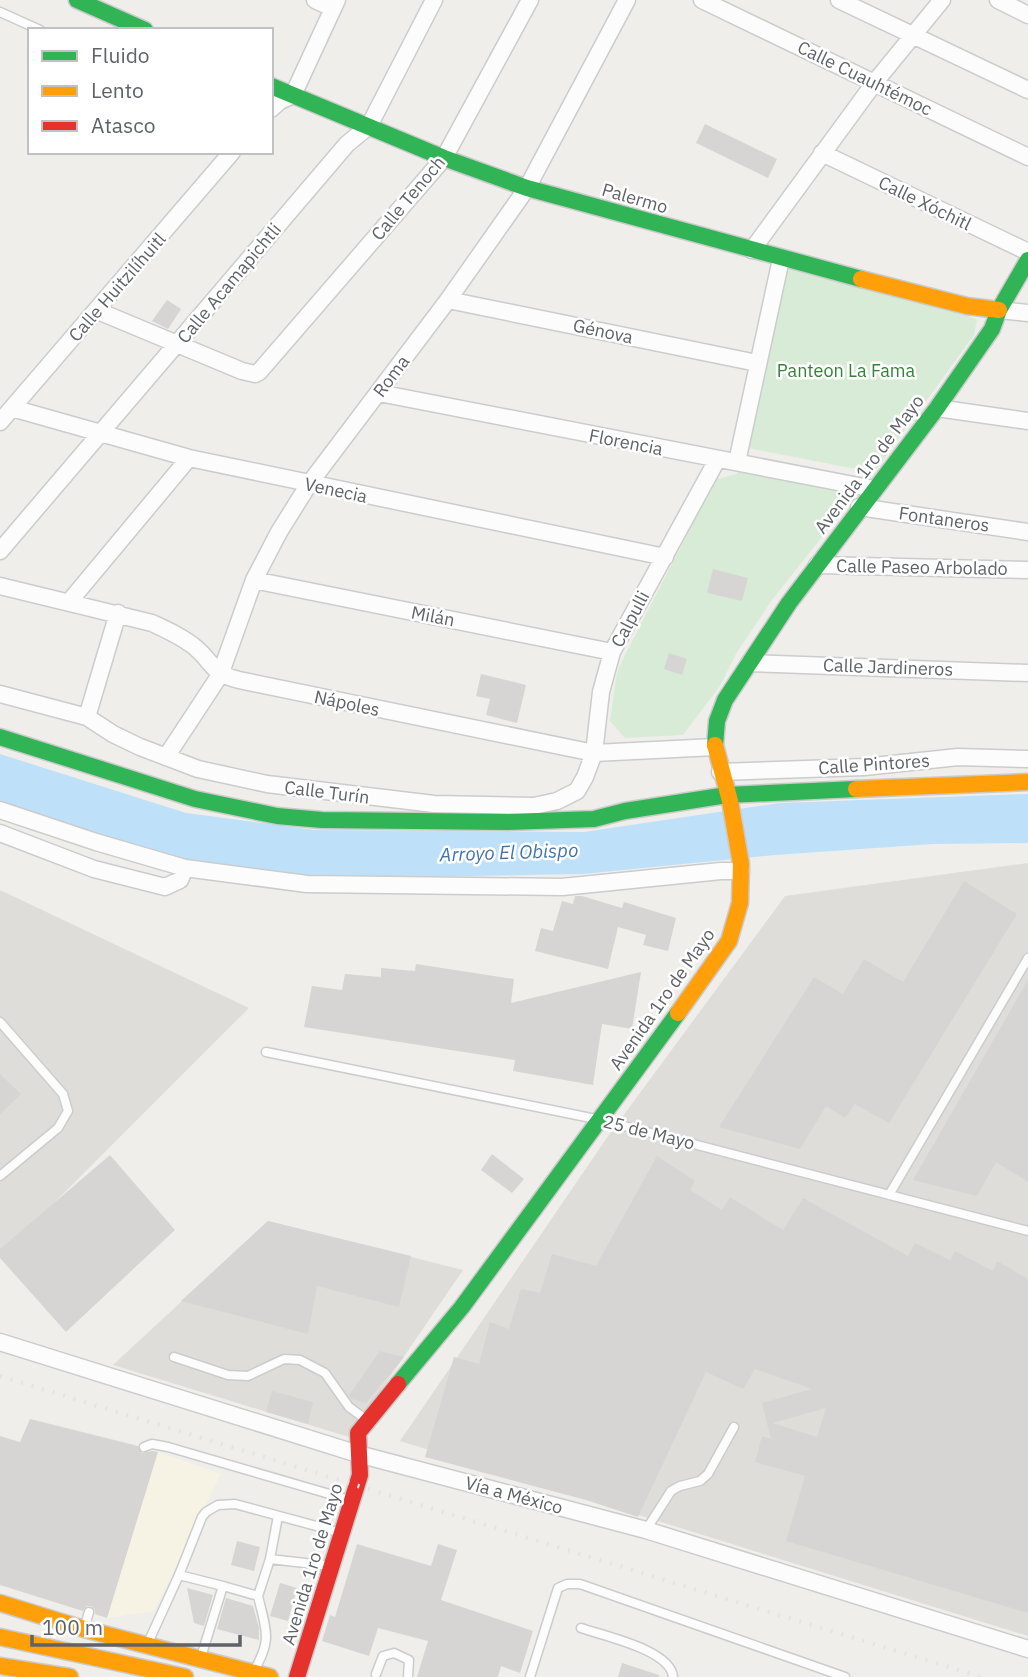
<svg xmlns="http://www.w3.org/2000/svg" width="1028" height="1677" viewBox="0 0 1028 1677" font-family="'IBM Plex Sans',sans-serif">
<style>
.commercial{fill:#f7f3e4}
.industrial{fill:#dfddda}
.green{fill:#d8ebd6}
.water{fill:#bfe0f9}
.building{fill:#d6d5d3;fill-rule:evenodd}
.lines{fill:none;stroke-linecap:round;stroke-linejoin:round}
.lane-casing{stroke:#cbcccc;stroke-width:11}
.street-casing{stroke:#cbcccc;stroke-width:19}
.fast-casing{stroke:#cacacb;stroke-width:19}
.slow-casing{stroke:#cacacb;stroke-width:19}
.jam-casing{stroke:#cacacb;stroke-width:19}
.lane{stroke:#fdfcfc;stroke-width:8}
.street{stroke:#fdfcfc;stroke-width:16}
.fast{stroke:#30b455;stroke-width:16}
.slow{stroke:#ff9f0a;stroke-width:16}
.jam{stroke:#e5322d;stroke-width:16}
.rail{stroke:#e4e4e4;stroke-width:4.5;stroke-dasharray:2 9;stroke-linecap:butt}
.labels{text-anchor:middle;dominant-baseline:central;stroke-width:5;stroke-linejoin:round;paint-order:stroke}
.street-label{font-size:18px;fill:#5f6368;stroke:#fff}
.park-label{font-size:18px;fill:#348238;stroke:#fff}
.water-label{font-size:19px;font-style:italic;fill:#4174aa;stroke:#fff}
</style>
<rect width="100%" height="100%" fill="#efeeea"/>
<path class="commercial" d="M158 1452 221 1474 154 1611 107 1618Z"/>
<path class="industrial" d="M1028 863V1636L400 1441 606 1139 785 896Z
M0 890 249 1008 0 1257Z
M268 1221 463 1270 349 1437 113 1365Z"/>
<path class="green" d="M784 268 962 313 977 320 974 335 876 470 851 468 743 447Z
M740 470 837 488 840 514 772 600 737 652 720 686 683 735 625 738 610 721 617 673 624 657 715 480 736 474Z"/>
<path class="water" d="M0 754 186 813 314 830 584 832 780 803 1028 794V843L933 844 775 855 583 874 309 879 173 858 0 803Z"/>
<path class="building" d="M705 124 777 159 768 178 696 143Z
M167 300 181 309 168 329 152 321Z
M713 569 748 578 742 601 707 593Z
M669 653 687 659 682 675 664 669Z
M481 674 526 685 517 723 486 715 490 699 476 696Z
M964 881 1017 914 889 1123 855 1104 845 1118 826 1106 800 1149 719 1127 814 977 843 994 864 959 903 982Z
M575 896H582L622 908 624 902 676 918 668 951 643 945 646 935 618 927 608 969 535 951 541 928 553 931 562 901 573 904Z
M416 964 514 979 511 1003 641 972 632 1029 602 1024 593 1085 513 1071 515 1060 304 1027 312 986 342 990 345 974 381 977V968L415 971Z
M1028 980V1182L996 1162 977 1196 913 1180Z
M0 1074 21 1094 0 1114Z
M492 1154 524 1179 512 1193 481 1170Z
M110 1155 175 1230 66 1332 0 1258V1249Z
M657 1156 695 1181 690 1190 722 1210 730 1197 783 1230 803 1198 908 1256 915 1243 950 1260 955 1251 993 1271 997 1261 1028 1279V1613L786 1541 805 1476 755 1462 762 1436 771 1439 762 1403 812 1389 755 1369 743 1389 706 1372 638 1517 586 1500 425 1457 454 1357 479 1364 490 1322 509 1329 521 1289 540 1293 552 1254 596 1266ZM826 1408 817 1437 772 1423Z
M268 1221 411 1256 399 1307 317 1286 308 1334 181 1301Z
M380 1351 404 1357 366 1403 352 1399 349 1395Z
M272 1391 313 1402 308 1424 266 1412Z
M30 1419 138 1446 142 1453 153 1451 158 1452 107 1618 95 1614V1610L91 1606H87L83 1611 0 1585V1436L20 1442Z
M237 1541 260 1547 254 1571 231 1565Z
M357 1544 431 1566 438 1544 457 1550 441 1600 533 1631 520 1673 501 1666 498 1677H417L428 1641 378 1628 369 1656 322 1641 330 1615 335 1617Z
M280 1583 297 1588 288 1621 270 1616Z
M187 1588 213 1595 204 1626 194 1623Z
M226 1598 253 1606 259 1628V1640L217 1629Z
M622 1663 659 1675V1677H618Z"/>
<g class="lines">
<defs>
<path id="lane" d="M0 12 40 30
M0 1022 63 1094 68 1111 58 1128 0 1176
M266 1052 601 1120 1028 1231
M889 1195 1028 958
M174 1357 228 1375 248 1376 284 1359 300 1360 325 1373 349 1407 368 1421
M144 1447 152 1444 168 1447 350 1500
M646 1530 671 1491 680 1486 700 1481 708 1474 734 1427
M270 1559 278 1516
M179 1575 223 1586
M581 1628C604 1636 671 1650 673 1677
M84 1629 89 1612
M147 1645 179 1575 202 1517 206 1512 218 1505 235 1504 342 1533
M201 1657 223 1586 258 1596 270 1559 331 1566
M253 1672C273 1640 266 1630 258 1596
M376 1674 383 1656 394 1653 409 1660 408 1677
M530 1677 558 1588 567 1584H580L845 1677"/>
<path id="street" d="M315 0 332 8
M702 0 1028 157
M839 0 1028 90
M998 0 1028 15
M271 109 280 101 293 95 337 0
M822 153 1028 252
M752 250 875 82 942 0
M448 300 757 363
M999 310 1028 313
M98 311 242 371 255 374 259 372 444 158 530 0
M379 393 874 489
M12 408 189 458 665 557
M937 408 1028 421
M0 422 232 152
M737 462 781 259
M859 507 1028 532
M0 551 347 144 369 126 434 0
M817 565 1028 570
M254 580 612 652
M0 586 152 623C167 630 183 637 196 648 215 665 211 673 239 680L594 753 715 747
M69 602 189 458
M749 663 1028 673
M0 694 87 717 113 734 140 747 198 769 267 784 434 804 534 806 557 801 577 791 585 777 594 753 601 692 612 652 717 460
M87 717 118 613
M166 757 220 675 254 580 279 532 309 484 448 300 527 188 627 0
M720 772 864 767 958 757 1028 759
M0 810 96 842 185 868 307 884 562 887 721 871H741
M0 833 94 869 165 887 180 880 185 868
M0 1342 358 1454 646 1530 1028 1649"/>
<path id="fast" d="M77 0 145 30
M271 86 444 158 527 188 861 279
M0 737 195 799 277 816 322 820 507 822 594 819 625 811 727 795 856 789
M715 745 717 721 725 700 789 603 937 408 992 329 999 310 1028 260
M398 1384 462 1307 678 1013"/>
<path id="slow" d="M861 279 967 306 999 310
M856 789 1028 782
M678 1013 729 941 740 903 741 864 730 801 715 745
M0 1603 84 1629 270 1677
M0 1637 185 1677
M0 1666 70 1677"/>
<path id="jam" d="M297 1677 360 1475 358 1433 398 1384"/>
</defs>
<use href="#lane" class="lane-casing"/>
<use href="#street" class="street-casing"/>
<use href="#fast" class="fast-casing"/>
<use href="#slow" class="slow-casing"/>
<use href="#jam" class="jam-casing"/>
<use href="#lane" class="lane"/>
<use href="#street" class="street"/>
<use href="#fast" class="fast"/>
<use href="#slow" class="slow"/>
<use href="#jam" class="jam"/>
<path class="rail" d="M0 1376 981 1677"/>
</g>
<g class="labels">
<g class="street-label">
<text transform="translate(865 78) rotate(26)">Calle Cuauhtémoc</text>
<text transform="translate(408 198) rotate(-50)">Calle Tenoch</text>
<text transform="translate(635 198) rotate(16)">Palermo</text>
<text transform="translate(925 203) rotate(26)">Calle Xóchitl</text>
<text transform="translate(229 283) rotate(-50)">Calle Acamapichtli</text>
<text transform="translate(117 287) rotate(-49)">Calle Huitzilíhuitl</text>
<text transform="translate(603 331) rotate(12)">Génova</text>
<text transform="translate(391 376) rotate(-53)">Roma</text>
<text transform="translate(626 442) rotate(11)">Florencia</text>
<text transform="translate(869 464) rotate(-53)">Avenida 1ro de Mayo</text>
<text transform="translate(336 490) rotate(12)">Venecia</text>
<text transform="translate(944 519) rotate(8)">Fontaneros</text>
<text transform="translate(922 567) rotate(1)">Calle Paseo Arbolado</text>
<text transform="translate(433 616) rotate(11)">Milán</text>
<text transform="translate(630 619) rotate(-62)">Calpulli</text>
<text transform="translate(888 667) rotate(2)">Calle Jardineros</text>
<text transform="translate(347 703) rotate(12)">Nápoles</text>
<text transform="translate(874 764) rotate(-4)">Calle Pintores</text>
<text transform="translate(327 792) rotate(7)">Calle Turín</text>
<text transform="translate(662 999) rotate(-55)">Avenida 1ro de Mayo</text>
<text transform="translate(649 1132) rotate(14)">25 de Mayo</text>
<text transform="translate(514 1495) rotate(15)">Vía a México</text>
<text transform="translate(312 1564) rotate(-73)">Avenida 1ro de Mayo</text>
</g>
<g class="park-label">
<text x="846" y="370">Panteon La Fama</text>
</g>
<g class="water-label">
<text transform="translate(509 852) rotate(-2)">Arroyo El Obispo</text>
</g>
</g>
<rect x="28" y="28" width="245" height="126" fill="#ffffff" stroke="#bfc1c3" stroke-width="2"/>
<rect x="42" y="51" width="35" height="10" fill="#30b455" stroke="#bfc1c3" stroke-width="2"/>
<text x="91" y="63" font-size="21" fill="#5f6368">Fluido</text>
<rect x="42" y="86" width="35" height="10" fill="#ff9f0a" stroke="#bfc1c3" stroke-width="2"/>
<text x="91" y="98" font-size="21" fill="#5f6368">Lento</text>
<rect x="42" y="121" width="35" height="10" fill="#e5322d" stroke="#bfc1c3" stroke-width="2"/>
<text x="91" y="133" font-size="21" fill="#5f6368">Atasco</text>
<path d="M32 1635v10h208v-10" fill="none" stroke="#5f6368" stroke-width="3.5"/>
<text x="42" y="1635" font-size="21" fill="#5f6368" stroke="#ffffff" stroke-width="5" paint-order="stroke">100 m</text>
</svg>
